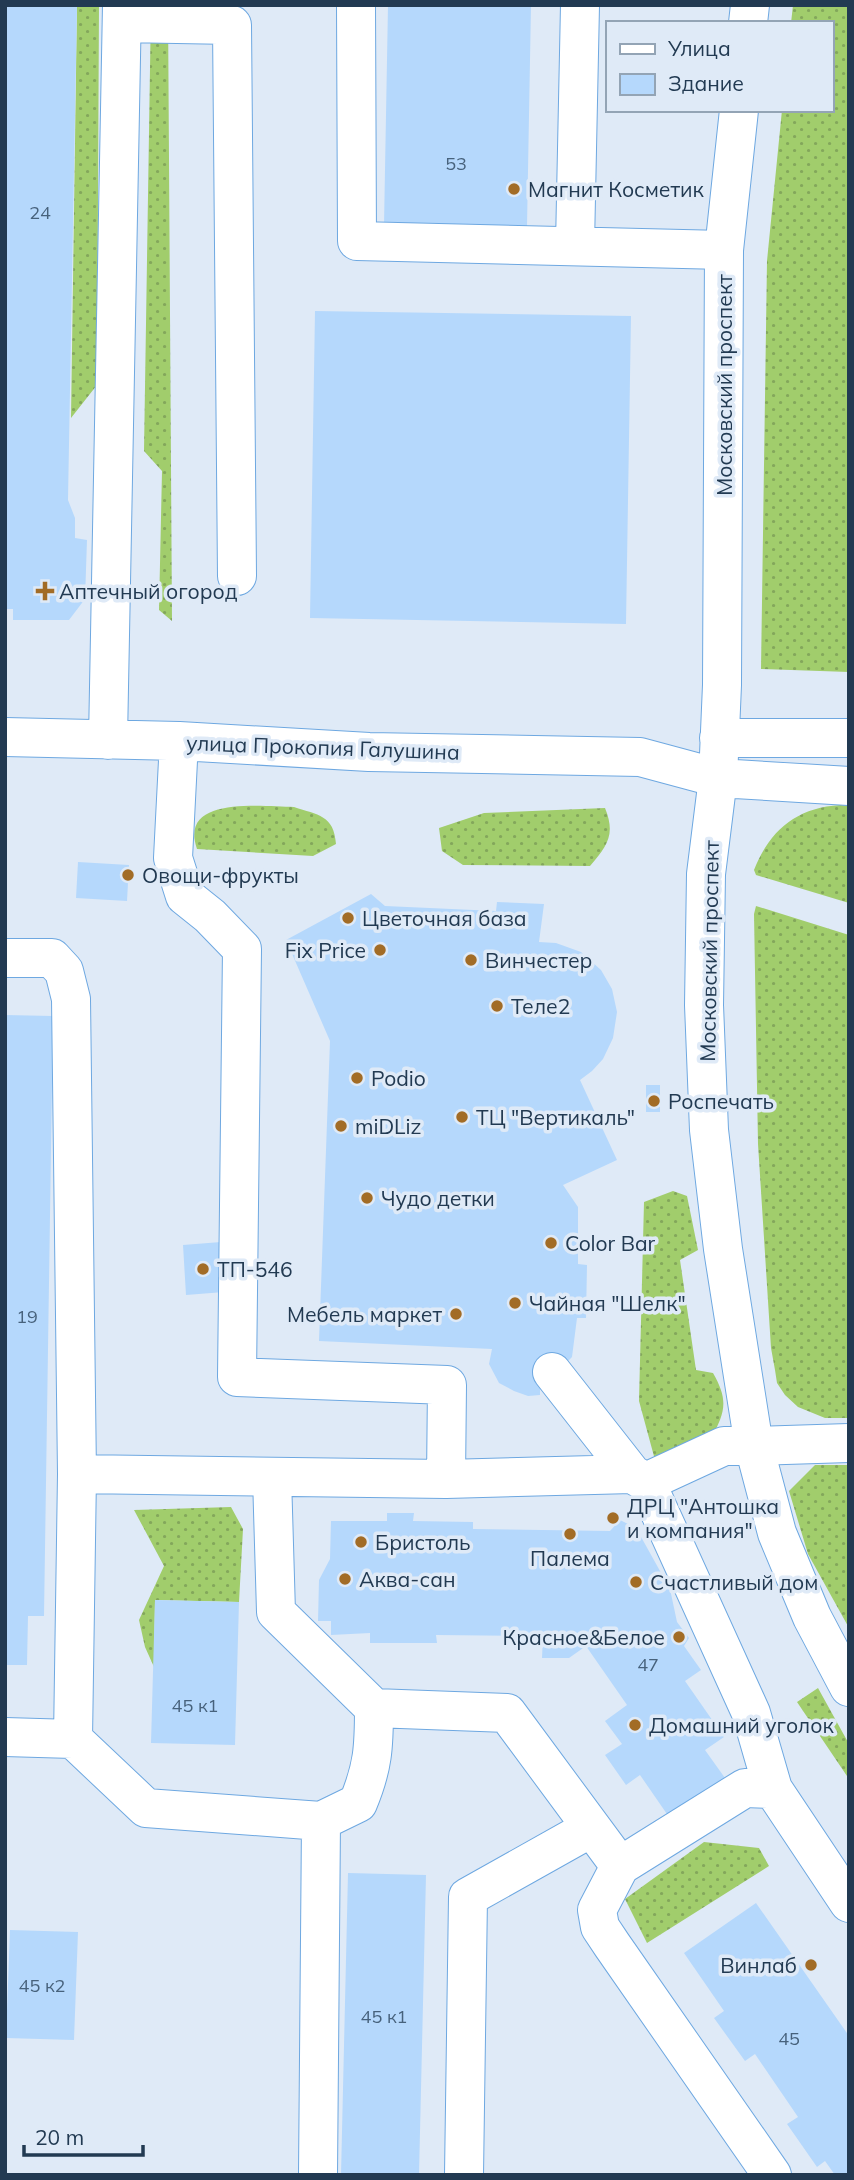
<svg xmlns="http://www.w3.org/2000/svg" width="854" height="2180" viewBox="0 0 854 2180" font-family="Mulish,sans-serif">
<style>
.grass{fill:url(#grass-dots)}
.building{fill:#b5d8fc}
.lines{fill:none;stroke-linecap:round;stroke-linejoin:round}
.minor-casing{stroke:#6ea8e1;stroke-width:40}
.major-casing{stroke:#6ea8e1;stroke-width:40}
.minor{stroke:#fff;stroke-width:38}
.major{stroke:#fff;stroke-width:38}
.poi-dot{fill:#a26c26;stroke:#dfeaf7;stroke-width:2.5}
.labels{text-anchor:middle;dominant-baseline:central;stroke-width:7;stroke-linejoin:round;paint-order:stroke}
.number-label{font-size:18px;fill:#47627c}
.poi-label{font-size:21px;fill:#223a52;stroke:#dfeaf7;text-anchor:start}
.street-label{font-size:21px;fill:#223a52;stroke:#dfeaf7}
</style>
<defs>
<pattern id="grass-dots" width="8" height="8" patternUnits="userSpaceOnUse" patternTransform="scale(1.75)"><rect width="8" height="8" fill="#a1cd6c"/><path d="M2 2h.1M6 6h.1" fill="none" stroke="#83a75b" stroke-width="1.8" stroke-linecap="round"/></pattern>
</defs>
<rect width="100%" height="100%" fill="#dfeaf7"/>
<path class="grass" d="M77 5H99L97 385 71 418Z
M151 5H168L172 621 159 610 162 471 144 451Z
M793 5H849V672L761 669 767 261 782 110H831V23H791Z
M840 805 849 806V903L756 875 754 870C770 830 796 808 840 805Z
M294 807C318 815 334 815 336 844L313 856 197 849C178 795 263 807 294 807Z
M605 808C616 835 607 846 590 866L463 865 442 851 439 828 484 813Z
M756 906 849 935V1418H825L798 1407 785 1395 777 1383 775 1370 771 1348 758 1144 754 914Z
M673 1191 687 1196 698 1250 680 1260 696 1370 713 1373C729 1401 725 1412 711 1439L655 1460 639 1401 644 1202Z
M815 1465H849V1628L808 1554 789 1491Z
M231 1507 243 1529 239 1602 155 1600 154 1667 145 1647 139 1620 164 1566 134 1510Z
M818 1688 849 1744V1779L797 1702Z
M704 1842 759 1848 769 1866 647 1943 625 1899Z"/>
<path class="building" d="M5 5H77L68 500 75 518V538L87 540 85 599 69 620H13V609H5Z
M388 5H531L527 226 384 225Z
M315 311 631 316 626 624 310 618Z
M78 862 129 865 127 901 76 898Z
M371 894 385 906 496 911 497 902 544 904 539 942 556 943 581 952 601 970 612 989 617 1012 613 1038 603 1059 592 1071 580 1080 617 1160 563 1185 578 1207V1264L587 1265 586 1318H577L572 1357 562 1367 540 1377V1395L528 1396 514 1391 499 1383 489 1364 492 1349 319 1341 330 1041 286 940Z
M5 1015 53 1016 44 1616H28L27 1665H5Z
M646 1085H660V1112H646Z
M221 1242 224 1292 186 1295 183 1245Z
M387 1513H414L413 1521 473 1522V1529L610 1531 620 1520 630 1525 640 1535 670 1589 677 1622 689 1638 684 1646 701 1670 685 1681 724 1737 705 1750 725 1778 669 1817 640 1775 626 1785 605 1755 622 1744 605 1721 627 1705 586 1646 569 1658H542L543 1636 436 1635 437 1643H370V1633L331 1635V1621H318L319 1580 330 1559 331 1521H387Z
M155 1600 239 1602 235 1745 151 1743Z
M348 1873 426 1875 419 2175H341Z
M756 1903 849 2036V2175H835L825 2161 817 2167 787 2124 798 2117 755 2054 745 2061 714 2018 724 2011 684 1953Z
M10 1930 78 1932 74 2040 6 2038Z"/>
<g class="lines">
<defs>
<path id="minor" d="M356 5 357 241 724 250
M122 23 232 25 237 576
M575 245 580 5
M5 737 179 741 369 752 640 757 718 778
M108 740 122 5
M179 741 173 858 185 896 210 916 242 949 237 1377 447 1385 446 1479
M5 958H52L64 971 71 999 77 1474 73 1739 5 1737
M552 1372 632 1474
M754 1446H724L646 1482 751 1713 773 1789 849 1903
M77 1474 446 1479 632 1474 646 1482
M272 1477 276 1612 374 1708 507 1713 620 1866
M73 1739 146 1808 321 1821
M318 2175 321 1821 358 1803C373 1767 374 1747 374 1708
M464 2175 468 1897 591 1828
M772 2175 612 1945 600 1927 597 1910 620 1866 745 1788 773 1789"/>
<path id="major" d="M748 23 750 5
M739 110 724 250 722 685 718 778 706 874 704 1005 709 1130 723 1249 754 1446 777 1533 812 1617 849 1687
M719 738H849
M718 778 849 786
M754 1446 849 1443"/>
</defs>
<use href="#minor" class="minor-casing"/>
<use href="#major" class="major-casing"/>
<use href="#minor" class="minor"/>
<use href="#major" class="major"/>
</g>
<g class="poi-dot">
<circle cx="514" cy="189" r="7"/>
<path d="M41.5 580.5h7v7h7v7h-7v7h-7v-7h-7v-7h7z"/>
<circle cx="128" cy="875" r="7"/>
<circle cx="348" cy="918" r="7"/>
<circle cx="380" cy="950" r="7"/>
<circle cx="471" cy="960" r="7"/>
<circle cx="497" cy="1006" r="7"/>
<circle cx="357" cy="1078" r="7"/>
<circle cx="654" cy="1101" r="7"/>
<circle cx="462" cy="1117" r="7"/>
<circle cx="341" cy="1126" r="7"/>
<circle cx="367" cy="1198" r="7"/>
<circle cx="551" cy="1243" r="7"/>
<circle cx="203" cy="1269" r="7"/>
<circle cx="515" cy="1303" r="7"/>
<circle cx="456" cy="1314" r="7"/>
<circle cx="613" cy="1518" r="7"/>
<circle cx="570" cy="1534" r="7"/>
<circle cx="361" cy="1542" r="7"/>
<circle cx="345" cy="1579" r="7"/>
<circle cx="636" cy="1582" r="7"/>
<circle cx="679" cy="1637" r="7"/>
<circle cx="635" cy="1725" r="7"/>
<circle cx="811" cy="1965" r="7"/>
</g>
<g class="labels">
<g class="number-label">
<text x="456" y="163">53</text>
<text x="40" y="212">24</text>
<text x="27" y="1316">19</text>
<text x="648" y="1664">47</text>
<text x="195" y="1705">45 к1</text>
<text x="42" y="1985">45 к2</text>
<text x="384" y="2016">45 к1</text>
<text x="789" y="2038">45</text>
</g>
<g class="poi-label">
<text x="528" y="189">Магнит Косметик</text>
<text x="59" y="591">Аптечный огород</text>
<text x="142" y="875">Овощи-фрукты</text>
<text x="362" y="918">Цветочная база</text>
<text x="366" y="950" text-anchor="end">Fix Price</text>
<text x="485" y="960">Винчестер</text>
<text x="511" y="1006">Теле2</text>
<text x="371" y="1078">Podio</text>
<text x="668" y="1101">Роспечать</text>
<text x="476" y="1117">ТЦ "Вертикаль"</text>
<text x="355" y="1126">miDLiz</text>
<text x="381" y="1198">Чудо детки</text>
<text x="565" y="1243">Color Bar</text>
<text x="217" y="1269">ТП-546</text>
<text x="529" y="1303">Чайная "Шелк"</text>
<text x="442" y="1314" text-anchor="end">Мебель маркет</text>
<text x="627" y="1506">ДРЦ "Антошка<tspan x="627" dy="24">и компания"</tspan></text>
<text x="375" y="1542">Бристоль</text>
<text x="570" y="1558" text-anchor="middle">Палема</text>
<text x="359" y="1579">Аква-сан</text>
<text x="650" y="1582">Счастливый дом</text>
<text x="665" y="1637" text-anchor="end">Красное&amp;Белое</text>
<text x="649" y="1725">Домашний уголок</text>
<text x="797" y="1965" text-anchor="end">Винлаб</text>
</g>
<g class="street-label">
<text transform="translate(724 385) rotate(-90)">Московский проспект</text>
<text transform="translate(323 747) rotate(2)">улица Прокопия Галушина</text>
<text transform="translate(709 951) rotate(-89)">Московский проспект</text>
</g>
</g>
<rect width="854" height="2180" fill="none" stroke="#223a52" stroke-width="14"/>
<rect x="606" y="21" width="228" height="91" fill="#dfeaf7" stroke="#93a4b5" stroke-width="2"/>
<rect x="620" y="44" width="35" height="10" fill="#ffffff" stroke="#93a4b5" stroke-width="2"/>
<text x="668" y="56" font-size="21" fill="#223a52">Улица</text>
<rect x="620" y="74" width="35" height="21" fill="#b5d8fc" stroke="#93a4b5" stroke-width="2"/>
<text x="668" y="91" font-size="21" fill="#223a52">Здание</text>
<path d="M24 2145v10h119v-10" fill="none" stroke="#223a52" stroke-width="3.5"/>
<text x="35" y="2145" font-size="21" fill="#223a52" stroke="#dfeaf7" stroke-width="5" paint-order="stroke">20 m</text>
</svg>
